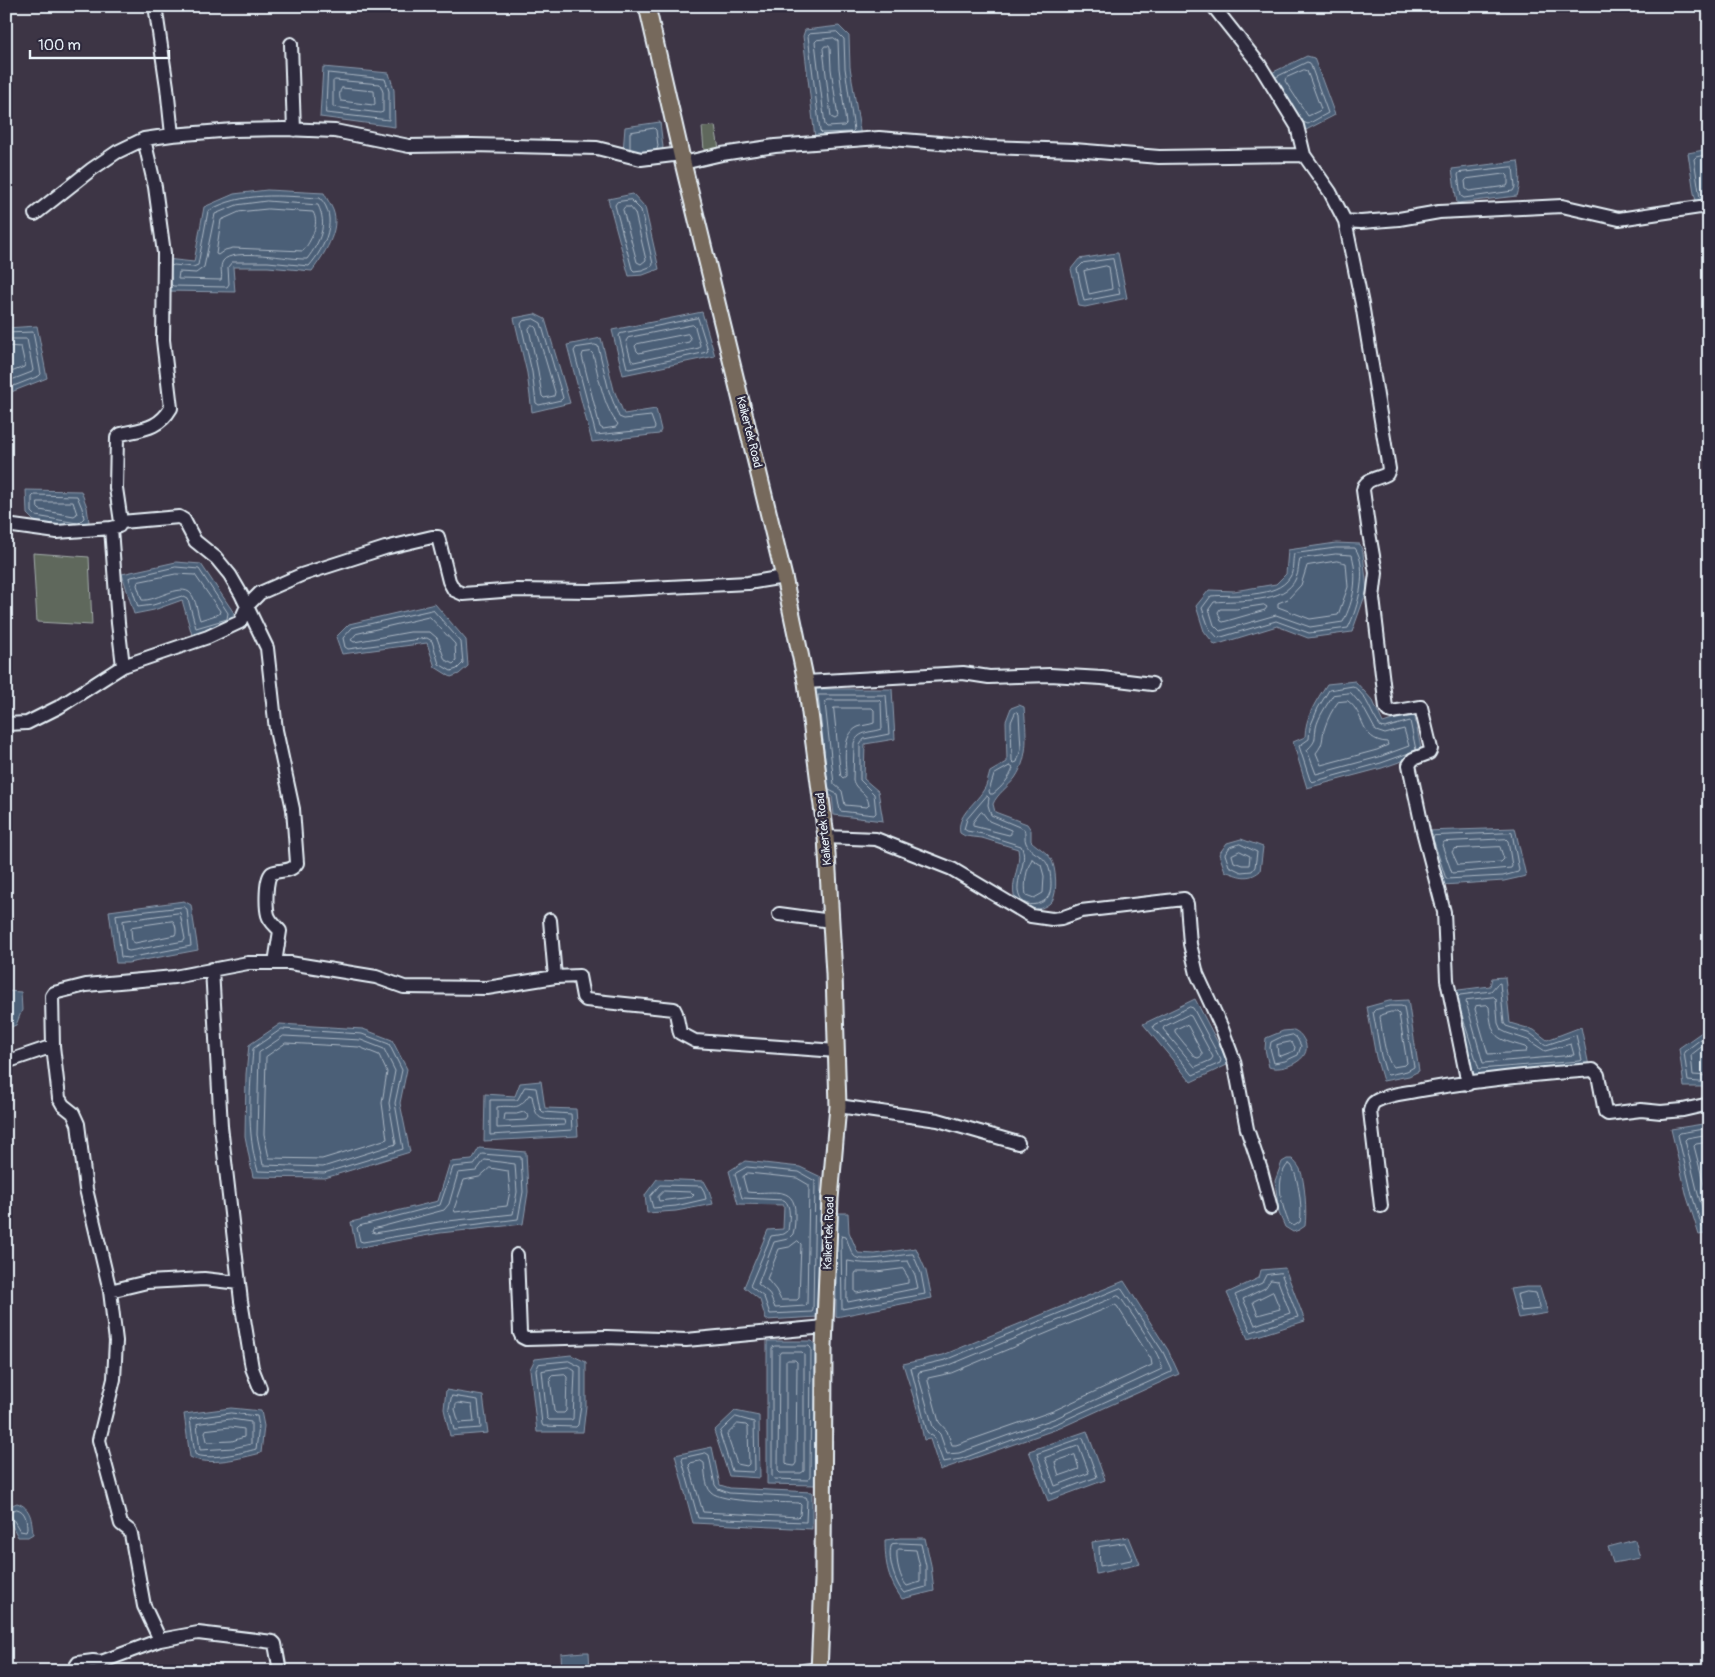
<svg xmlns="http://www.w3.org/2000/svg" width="1715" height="1677" viewBox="0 0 1715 1677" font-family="Pangolin,sans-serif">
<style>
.green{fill:#5e685b;stroke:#a3acaa}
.water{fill:#4c5f77;stroke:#8a99ab}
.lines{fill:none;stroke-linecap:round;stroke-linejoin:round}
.shore{stroke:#aab7c4;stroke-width:1}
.minor-casing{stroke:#e8f1f8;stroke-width:16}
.major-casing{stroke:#e8f1f8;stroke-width:19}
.minor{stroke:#2f2a3d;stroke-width:12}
.major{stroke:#76695c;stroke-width:15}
.labels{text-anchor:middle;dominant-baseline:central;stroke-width:4.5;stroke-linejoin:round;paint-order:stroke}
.street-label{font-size:12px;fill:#e8f1f8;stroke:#2f2a3d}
</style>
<rect width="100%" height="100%" fill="#3d3545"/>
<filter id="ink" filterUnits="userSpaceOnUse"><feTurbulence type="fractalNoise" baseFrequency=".02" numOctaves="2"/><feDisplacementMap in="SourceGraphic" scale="10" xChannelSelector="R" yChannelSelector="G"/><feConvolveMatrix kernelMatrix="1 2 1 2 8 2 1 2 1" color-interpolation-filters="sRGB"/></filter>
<g filter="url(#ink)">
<path class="green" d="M715 126 719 149 704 150 702 127Z
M33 553 89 557 92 625 37 622Z"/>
<path class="water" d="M839 26 849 36 850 67 861 137 815 138 803 36 805 30Z
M1307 56 1314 58 1335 115 1306 130 1298 124 1267 75Z
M323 67 389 73 394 90 395 127 320 117Z
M660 122 663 147 660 155 623 152 625 127Z
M1709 149V203L1697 205 1694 193 1688 153Z
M1518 161C1520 172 1521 184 1517 196L1457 203 1452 169Z
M267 190 324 193C327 199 331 205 333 210 341 230 323 256 312 271L268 267H233L235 292 166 291V259L194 262 204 207 234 194Z
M633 194 645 207 659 269 643 275 629 276 608 199Z
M1116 253H1118L1127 298 1085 307 1079 306 1071 269 1079 259Z
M702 312 715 356 623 375 612 330Z
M535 314 545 319 570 403 532 412 527 373 514 318Z
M37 326 47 378 6 394V328Z
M601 338 614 390 624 414 656 409 661 430 659 434 592 442 567 345Z
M26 490 81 491 87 507 89 522 80 528 34 521 27 514Z
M1336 543 1360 544 1363 553 1367 590 1352 632 1308 638 1277 626 1215 645 1204 631 1196 606 1209 590 1234 591 1276 584 1286 574 1288 550Z
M176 562 201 564 234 613 231 623 192 635 182 600 154 610 134 614 122 574Z
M435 604 466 640 468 666 459 674 451 677 435 667 427 643 342 654 336 637 349 624Z
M1355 681 1373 701 1383 723 1414 713 1422 754 1382 768 1307 788 1293 742 1305 737C1305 717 1316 701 1327 684Z
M812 689H892L895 739 865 744 864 779 878 791 883 821 834 815 832 796H824Z
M1019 705 1024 707C1026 731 1030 756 1015 778 1008 787 997 794 993 804L995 812 1027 824 1031 830V841C1037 847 1047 852 1051 859 1056 867 1058 893 1052 901 1043 912 1021 913 1015 899 1009 883 1022 865 1018 849L982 838 965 836 960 833C956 816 975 804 983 791 987 786 988 778 990 772L1007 762 1006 721 1011 708Z
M1515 828 1526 876 1504 881 1443 885 1426 831Z
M1241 839 1263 847 1260 871C1248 881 1238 876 1225 871L1219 854 1227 843Z
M184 901 191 905 198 950 128 963H116L109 911Z
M1505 977 1510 1023 1534 1030 1547 1040 1581 1027 1589 1066 1474 1075 1456 1012 1451 991 1490 986 1492 978Z
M6 991 21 992 22 1010 16 1025 6 1029Z
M1195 999 1229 1064 1191 1082 1143 1024Z
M1408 1000 1419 1071 1409 1076 1383 1081 1376 1057 1367 1007 1389 1001Z
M280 1024 363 1029 392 1040 407 1069 400 1103 410 1152 325 1178 253 1177 245 1136 246 1074 249 1045Z
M1709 1027V1087H1684L1679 1048Z
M1294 1030C1300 1033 1302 1036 1305 1042 1313 1060 1282 1072 1269 1067L1265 1049 1266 1038 1283 1031Z
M541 1081 545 1108 576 1109 578 1136 484 1141 485 1094 515 1096 520 1083Z
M1709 1123V1233L1699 1235 1687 1197 1671 1129Z
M479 1148 526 1152 528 1192 523 1224 440 1233 356 1248 351 1222 438 1201 450 1162 472 1160Z
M1287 1159H1292C1295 1162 1298 1165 1300 1169 1305 1181 1307 1213 1305 1226L1299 1230 1293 1232 1285 1227 1279 1213 1275 1181 1282 1162Z
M745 1161 800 1167 821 1177 818 1317 766 1320 760 1300 744 1287 768 1230 783 1229 784 1205 738 1204 729 1171Z
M657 1179 704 1181 709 1190 713 1204 676 1211 647 1213 645 1195Z
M836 1213H848L849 1232 858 1253 875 1254 916 1248 926 1271 932 1298 836 1317Z
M1285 1268 1305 1321 1248 1339 1227 1293 1259 1278 1261 1270Z
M1124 1281 1168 1350 1179 1374 1060 1428 940 1470 930 1439 924 1440 919 1415 903 1364 943 1355Z
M1526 1287H1540L1548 1313 1518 1318 1510 1289Z
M767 1341H812L816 1346 815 1485 767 1484Z
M571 1355 586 1362V1406L583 1432H537L530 1369 535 1359Z
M446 1390 483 1396 488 1433 450 1436 444 1409Z
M231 1408 261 1411 264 1426 261 1453C241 1458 209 1467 190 1457L184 1414Z
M735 1411 759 1416 760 1478 729 1476 714 1431Z
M1087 1431 1105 1480 1048 1501 1029 1451Z
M712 1447 720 1485 730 1488 812 1492V1529L693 1523 675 1455Z
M17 1503C31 1507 32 1521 33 1534L28 1537H18L8 1518 7 1507Z
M1129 1537 1140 1564 1096 1574 1092 1542Z
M900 1538H925L931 1565 934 1591 902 1599C888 1579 885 1564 885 1540Z
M1635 1540 1640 1558 1613 1563 1608 1547Z
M584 1652H589L590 1671H562L561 1654Z"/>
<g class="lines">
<path class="shore" d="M837 32 844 39 845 68 854 130 852 132 822 133 820 131 808 36 810 34Z
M834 38 838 41 839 68 846 124 844 126 827 127 825 125 815 42 817 40Z
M825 46H829L830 48 831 69 838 117 835 119 831 117 823 49Z
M1304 70 1307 71 1321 109 1319 111 1308 116 1285 81 1286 78Z
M328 73 385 79 389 91V120L326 113Z
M1276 77 1307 62 1310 63 1328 113 1308 124 1303 122
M335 80 380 84 383 92V112L380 113 333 107V82Z
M342 88 374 91 375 104 373 105 341 101C339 98 339 90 342 88Z
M630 148V132L654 128 656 130 658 146 657 149
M1709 154 1696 157 1694 159 1700 198 1709 199
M1513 167 1515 187 1513 191 1464 198 1461 196 1458 175 1459 173Z
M1506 174 1508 176V184L1507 186 1469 191 1466 189 1465 181 1467 179Z
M631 200 641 210 653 264 652 266 642 270 634 271 632 269 615 205 617 202Z
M267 201 318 205C328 225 320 242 307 259 291 260 232 247 223 261 219 267 223 274 221 280L178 279 179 272 196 273 204 267 215 214 237 205Z
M625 207H630L635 213 646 260 641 264 637 262 623 210Z
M268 209 313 212C320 224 311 241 303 251L233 248 225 250 218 255 216 254 221 220 239 212Z
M1113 259 1120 294 1084 301 1077 269 1083 263Z
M1106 266 1109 267 1112 289 1089 294 1084 271Z
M171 277V284L173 286 227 287 229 284 228 267 232 262H268L309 266C325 248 339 218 320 198 281 196 243 191 208 211L198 265 193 267 174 265 171 266
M698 318 708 350 707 352 629 369 627 368 619 336 620 334Z
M534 319 541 323 563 398 561 400 539 405 536 403 532 372 521 324 523 321Z
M693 325 695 327 700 345 699 348 634 362 631 360 626 341 628 338Z
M531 326H534L536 328 555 392 554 396 544 398 542 396 538 371 529 329Z
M6 333 33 332 41 374 39 376 6 389
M688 334 691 339 689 342 639 353 637 351 635 346 637 344Z
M6 339H27L33 370 32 372 6 382
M595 345 598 346 609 391 619 417 624 419 651 416 655 427 654 429 596 435 574 351 576 348Z
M6 346 21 347 25 365 24 367 6 374
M591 352 593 354C598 374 604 409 618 424L616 427 603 429 600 427 582 356 583 353Z
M38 502H73L77 514 74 516 40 510 38 508Z
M77 523 36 516 32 512V497L34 495 77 496 82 508 84 518 79 523
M1336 548H1355C1369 568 1358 608 1348 628L1309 633 1276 621 1218 638 1209 628 1202 608 1211 596C1232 594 1277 599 1290 577 1294 571 1292 561 1294 554Z
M1336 554 1352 555C1358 579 1354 600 1343 622L1310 627 1276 615 1220 631 1214 625 1209 609 1214 602C1237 600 1286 604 1296 578 1299 572 1298 565 1300 559Z
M1337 561 1346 563 1348 587 1338 615 1310 619 1278 607V603L1288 599 1301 585 1307 566Z
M176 567 199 569 228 613 227 619 196 628 188 599 182 596 153 605 138 607 129 578Z
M176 574 195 575 220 611 219 614 200 620C197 612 197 604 193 597 185 579 156 602 142 600L137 585 138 582Z
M1264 605 1267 607 1265 610 1223 622 1221 621 1218 612 1220 609H1236Z
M433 610 461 642 463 663 457 669 451 671 439 664 432 641 427 638 348 649 345 647 343 638 352 628Z
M430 617 455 644 456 661 453 664 445 660 437 638 430 632H410L354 642 351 640 356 634Z
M1351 693 1363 707 1376 731 1385 734 1404 729 1409 746 1379 757 1316 774 1307 750C1317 740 1314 741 1316 728 1318 717 1327 705 1333 695Z
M827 700H879L881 702 882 729C872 733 859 730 854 743L853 781C858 793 867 791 869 805L867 807 845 805 842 791 834 784 825 703Z
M1348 701C1366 714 1359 740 1387 742L1388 745 1377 750 1321 765 1316 753C1325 742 1321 738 1325 727 1328 718 1332 710 1338 702Z
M834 708H872L874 710V723C869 725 863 725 858 727 841 735 846 761 846 776L843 778 841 776Z
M1017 712 1019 714 1021 749 1017 762 1014 763 1012 761 1011 722 1015 713Z
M1409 753 1381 763 1312 782 1310 780 1299 746 1309 739 1310 727 1318 708 1329 690 1353 686C1369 697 1370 714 1381 727L1385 728 1410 721 1416 750
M1010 766 1013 768C1010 778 1001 788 993 794H990L989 791 994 775Z
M826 769 818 695H886L889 734 864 739 860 745V780L874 794 876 813 874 815 840 811 837 794 829 790
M987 796 989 798 988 805 991 815 1024 829C1026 833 1024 839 1026 843 1033 857 1046 853 1050 872 1051 879 1052 889 1049 895 1045 905 1026 909 1020 898 1012 881 1030 862 1021 846L983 834 967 831 964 829 967 819Z
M982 812 989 821 1011 830V834L1009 835 973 826V822L980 813Z
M1512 833 1519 870 1518 872 1503 876 1446 879 1433 839 1434 836Z
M1506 839 1508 841 1512 866 1511 868 1452 873 1442 845 1444 842Z
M1240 844 1257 852 1255 867 1252 871 1241 872 1229 866 1225 854 1230 847Z
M1500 847 1504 859 1501 862 1458 865 1452 852 1454 849Z
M1240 851 1250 856 1249 865H1242L1234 862 1232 855Z
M1032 859 1041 865 1044 876 1043 893 1034 898 1026 895C1024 884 1026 869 1032 859Z
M184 907 187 909 191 946 128 958 121 957 116 915Z
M180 913 185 939 184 941 129 951 126 950 123 921Z
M173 921C176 924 177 932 175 935L135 943 132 941 131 929 132 927Z
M1458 997 1460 995 1491 991 1497 984 1500 983 1504 1023 1506 1026 1531 1034 1546 1045 1576 1035 1582 1060 1580 1061 1479 1069 1461 1012
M1494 997 1496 999 1498 1023 1501 1030 1507 1033 1528 1040 1545 1051 1571 1044 1574 1055 1483 1063 1466 1002 1467 1000Z
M1487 1005 1489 1007C1492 1039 1495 1038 1525 1047L1527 1049 1526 1052 1488 1054 1475 1009 1476 1006Z
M1390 1006H1401L1404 1007 1414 1067 1407 1071 1388 1075 1386 1073 1381 1056 1373 1012 1375 1010Z
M1190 1007 1193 1008 1221 1060 1220 1063 1193 1075 1153 1027 1154 1025Z
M1391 1012H1397L1399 1014 1407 1063 1405 1065 1393 1067C1385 1059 1382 1030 1380 1017L1381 1015Z
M1188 1015 1191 1016 1213 1057 1211 1060 1195 1067 1163 1029 1164 1027Z
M1185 1025 1188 1026 1202 1053V1056L1198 1058 1195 1057 1175 1032V1030Z
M282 1029 362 1034 389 1044 402 1070 395 1103 403 1149 324 1173 258 1171C246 1133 250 1089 253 1049Z
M1709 1033 1684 1052 1688 1081 1709 1083
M1293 1035 1297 1038 1301 1046 1298 1055 1285 1061 1274 1063 1270 1048 1271 1042 1279 1038Z
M284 1036 361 1040 384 1049 395 1071 389 1103 396 1144 323 1167 263 1165 257 1135 259 1053Z
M1709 1041 1691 1055 1693 1075 1709 1076
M1291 1042 1295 1047 1294 1051 1281 1056 1278 1055 1277 1045Z
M286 1043 359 1047 379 1055 387 1072 382 1103 387 1139 322 1159 269 1158 264 1134 266 1057Z
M525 1087 536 1088 540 1109 543 1112 571 1114 572 1130 490 1135V1100H517Z
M529 1095 532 1096C537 1123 539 1119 564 1120L565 1125 497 1128V1107C516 1104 516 1113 529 1095Z
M525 1112 529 1117 527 1120 506 1121 504 1120 505 1114H516Z
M1709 1128 1680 1133 1678 1135 1692 1195 1702 1227 1704 1229 1709 1228
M1709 1134 1687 1138 1685 1140 1698 1194 1706 1220 1709 1222
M1709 1142 1696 1144 1694 1146 1709 1204
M482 1154 521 1157 523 1192 518 1219 440 1229 363 1242 360 1241 357 1228 359 1226 440 1205 453 1167 474 1165Z
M485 1160 515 1164 517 1192 513 1214 439 1222 375 1233 372 1232 373 1229 444 1210 449 1204 458 1173 476 1171Z
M1288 1164 1291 1165C1298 1175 1303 1209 1300 1222L1294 1226 1289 1223C1282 1207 1274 1179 1288 1164Z
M747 1167 799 1172 815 1181 813 1310 812 1312 770 1314 764 1297 750 1286 771 1236 784 1234 788 1231C789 1222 792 1205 784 1200L742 1198 735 1174Z
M490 1168 508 1171 510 1191 507 1206 455 1212 454 1209 464 1180 479 1177Z
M748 1173 797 1178 809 1185 807 1304 805 1306 775 1308 769 1293 758 1284 774 1242 788 1239 793 1234C795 1227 795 1221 795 1214 796 1183 768 1195 747 1192L743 1177Z
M660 1185 701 1186 704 1191 706 1199 676 1206 653 1208 650 1197Z
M664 1191 691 1192 694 1195 692 1197 659 1201 658 1197Z
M842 1236 846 1237C848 1242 850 1251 854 1256 861 1264 901 1254 913 1254L921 1273 925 1294 842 1309 841 1239Z
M798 1241 801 1244 799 1298 797 1300H781L776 1290 767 1279 779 1249 789 1247Z
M848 1261C870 1266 887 1262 908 1261L915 1275 918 1288 848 1302 847 1299Z
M903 1269 908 1277V1283L857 1293 855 1292V1274L856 1272H876Z
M1281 1273 1298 1317 1251 1332 1235 1295 1262 1283 1266 1275Z
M1271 1280 1278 1281 1290 1313 1255 1325 1243 1299 1265 1288Z
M1121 1288 1163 1352 1171 1369V1372L1058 1423 961 1459 943 1462 934 1437 927 1432 911 1368 945 1360Z
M1273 1292 1280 1309 1258 1315 1253 1302Z
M1527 1292 1536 1293 1540 1307V1309L1521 1311 1517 1295Z
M1118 1296 1120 1297C1129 1310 1163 1357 1162 1369L1056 1418 959 1453 947 1454 940 1434 933 1427 918 1375 919 1372 947 1366Z
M1115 1305 1117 1306 1151 1359 1152 1365 1053 1411 956 1445H952L947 1431 939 1422 928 1381V1378L951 1373Z
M775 1346H809L811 1348 810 1477 808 1480 774 1479 772 1477V1348Z
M781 1352H802L804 1354V1471L801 1473H780L778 1471 779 1355Z
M788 1360H795L797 1362 796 1463 794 1466 788 1465 786 1463V1362Z
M569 1361 581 1367V1406L578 1425 576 1427 543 1426 542 1424 536 1370 539 1364Z
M569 1367 575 1371 573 1419 571 1420H549L547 1418 542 1371Z
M565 1375 567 1377 566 1411 564 1413H556L554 1411 550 1378 552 1376Z
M452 1396 478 1400 481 1428 454 1430 449 1409Z
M458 1403 472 1405 474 1422 459 1423 455 1409 456 1405Z
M231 1413 257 1416 259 1427 256 1449C243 1453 207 1461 195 1454L190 1419Z
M736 1417 754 1422 755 1470 753 1472 732 1471 720 1434 721 1431Z
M231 1419 251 1422V1444L233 1448 200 1450 197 1424Z
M738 1424 746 1425 748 1427 749 1464 747 1466 737 1464 727 1435Z
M231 1427 244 1429V1437L232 1441 209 1442 207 1441 205 1432 206 1430Z
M1083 1438 1097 1477 1051 1494 1037 1454Z
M1079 1446 1089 1473 1055 1486 1045 1458Z
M706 1453 709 1455 715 1485 718 1489 729 1493 806 1497 807 1499 806 1522 698 1518 682 1460 683 1458Z
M1075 1455 1079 1469 1059 1476 1055 1462Z
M701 1461 704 1463C705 1471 705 1486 711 1492 722 1503 782 1502 799 1503L801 1505 800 1515 798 1517 703 1512 689 1465 691 1463Z
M17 1509C26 1511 27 1521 27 1529L26 1532 20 1531 10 1514 11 1511Z
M901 1543 921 1544 926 1566V1587L904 1593C895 1584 886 1555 892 1544Z
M1125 1543 1132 1558 1131 1560 1100 1566 1099 1547Z
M899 1549 916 1550 920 1567V1582L907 1586C900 1579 896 1562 897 1551Z"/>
<defs>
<path id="minor" d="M157 6 156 12 167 87 172 135
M291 44 294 130
M1304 155 1330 192 1345 221 1362 304 1389 469 1387 474C1378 479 1365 478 1363 490L1369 533 1376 573 1373 598 1386 708 1388 711 1392 712 1421 707 1431 749 1429 753 1413 759 1409 765 1423 831 1444 912 1447 980 1468 1084
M683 163 722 154 775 146 879 138 989 147 1074 150 1159 157 1304 155 1297 126 1259 64 1213 6
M35 214 92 169 117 152 144 139 172 135 233 130 284 129 335 131 409 146 472 145 597 148 641 159 681 154
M1345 221 1361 222 1399 219 1439 212 1562 206 1619 219 1700 207 1709 208
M121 522 116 488 117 438 121 434C142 429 159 429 171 408L163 340 164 253 155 187 144 139
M6 525 57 532 111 528 119 526 121 522 179 517 184 520 195 541 216 558 230 575 241 594 267 648 276 730 293 809 297 863C291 873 281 869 272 873 265 877 266 908 268 915 270 922 276 926 280 931L275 963
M111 528 118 623 123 666
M806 682 963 673 989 677 1050 675 1102 678 1152 684
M6 724 27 723 59 707 123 666 208 637 240 622 247 606 260 593 301 575 385 548 432 537H438L449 581 454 590 463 594 516 590 590 591 748 583 784 577
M826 837 876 839 952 869 1031 916 1052 919 1061 918 1081 911 1184 899 1187 904 1190 944 1197 974 1221 1026 1234 1061 1247 1129 1261 1170 1271 1208
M779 914 831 921
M212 969 221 1126 241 1301 252 1368 260 1388
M555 977 579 976 583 997 586 1000 674 1009 676 1013 680 1033 695 1041 837 1051
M53 1046 59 1098 63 1105 73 1113 78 1124 86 1189 110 1291 116 1341 114 1379 99 1440 121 1524 130 1531 131 1534 144 1606 160 1640 101 1662 93 1661 78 1663 76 1666 75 1671
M6 1062 53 1046 52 996 54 993 86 985 174 977 248 963H290L376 977 404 987 487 988 555 977 550 920
M838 1106 938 1120 1018 1143
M1381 1206 1370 1111C1371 1107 1372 1103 1376 1101 1388 1094 1407 1093 1421 1090 1478 1080 1536 1074 1593 1070L1598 1075 1605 1112 1608 1114 1641 1110 1661 1112 1683 1110 1709 1104
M517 1255 520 1333 522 1337 526 1339 606 1337 686 1340 825 1327
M110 1291 147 1282 204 1279 239 1283
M160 1640 198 1633 273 1642 275 1644 280 1671
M804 1671 819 1669"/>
<path id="major" d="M647 6 683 163 784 577 806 682 826 837 834 974 838 1106 830 1199 824 1347 823 1581 819 1671"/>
</defs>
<use href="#minor" class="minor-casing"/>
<use href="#major" class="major-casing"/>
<use href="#minor" class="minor"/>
<use href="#major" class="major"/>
</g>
</g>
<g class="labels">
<g class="street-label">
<text transform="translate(749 432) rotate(76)">Kaikertek Road</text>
<text transform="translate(824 829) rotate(-96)">Kaikertek Road</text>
<text transform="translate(829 1233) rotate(-88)">Kaikertek Road</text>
</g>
</g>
<rect width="1715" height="1677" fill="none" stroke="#2f2a3d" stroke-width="25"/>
<rect x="12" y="12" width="1690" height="1652" fill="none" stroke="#e8f1f8" stroke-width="2" filter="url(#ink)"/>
<path d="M30 50v8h139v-8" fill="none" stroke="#e8f1f8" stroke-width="2.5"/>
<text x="38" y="50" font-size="15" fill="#e8f1f8" stroke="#2f2a3d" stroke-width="4" paint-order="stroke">100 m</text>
</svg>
